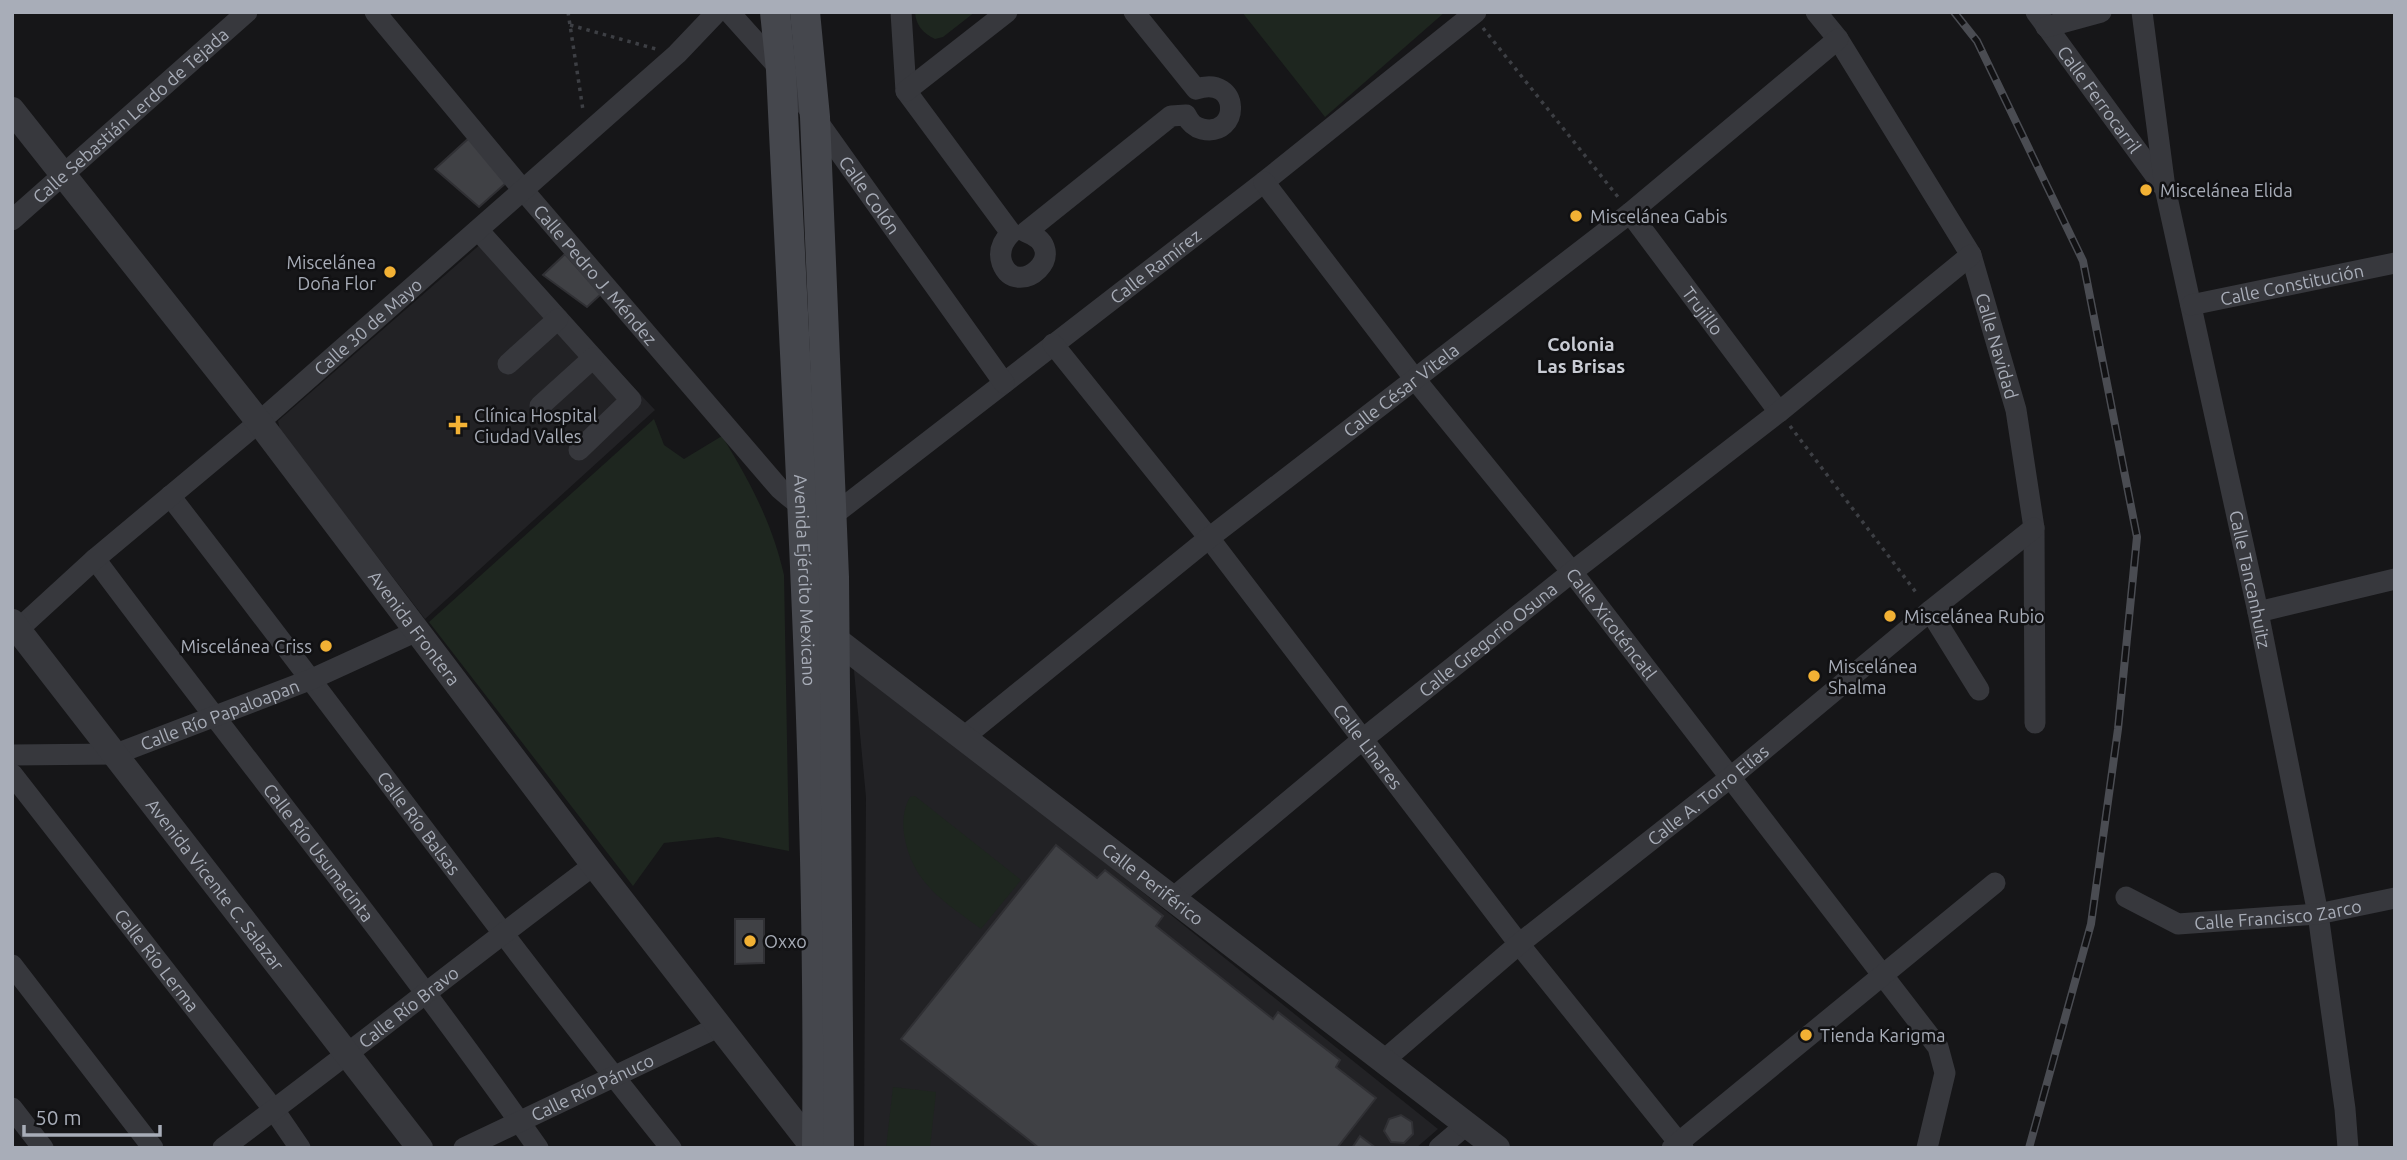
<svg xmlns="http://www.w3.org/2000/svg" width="2407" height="1160" viewBox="0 0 2407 1160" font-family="Ubuntu,sans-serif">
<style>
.built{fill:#222225}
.green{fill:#1e261f}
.building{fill:#404145;stroke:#303034;stroke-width:2}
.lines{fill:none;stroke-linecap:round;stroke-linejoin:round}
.path{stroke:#3d3f44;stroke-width:3.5;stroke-dasharray:3.5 5;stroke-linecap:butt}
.minor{stroke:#37383d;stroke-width:21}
.tertiary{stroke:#37383d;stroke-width:26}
.secondary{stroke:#45474d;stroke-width:30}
.rail-casing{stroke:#4a4c52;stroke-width:8}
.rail{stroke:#111113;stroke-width:5;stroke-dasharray:16;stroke-linecap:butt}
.poi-dot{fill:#f2b134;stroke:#111113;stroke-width:2.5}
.labels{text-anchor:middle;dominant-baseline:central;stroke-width:5;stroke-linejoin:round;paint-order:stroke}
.street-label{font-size:18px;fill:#a8adb8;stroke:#111113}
.poi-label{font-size:18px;fill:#a8adb8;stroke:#111113;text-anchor:start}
.neighbourhood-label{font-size:19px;font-weight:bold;fill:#c9ccd4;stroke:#111113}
</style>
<rect width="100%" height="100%" fill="#161618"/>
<path class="built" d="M491 235 655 410 425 619 280 430 278 421Z
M853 660 1438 1129 1416 1148H864L866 797Z"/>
<path class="green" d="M915 12H975L943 37 935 39C923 33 916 26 915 12Z
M1242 12H1445L1325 117Z
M654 419 664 445 684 459 722 436C750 482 772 522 784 575L789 851 718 837 664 843 633 886 429 622Z
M915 796 1021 880 981 929C944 901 912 884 904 834 902 822 904 807 910 797Z
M893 1087 936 1092 930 1148H886Z"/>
<path class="building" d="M469 138 507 182 479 207 435 169Z
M565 254 601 294 587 307 543 275Z
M1056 845 1097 878 1105 870 1163 916 1156 926 1273 1019 1278 1012 1340 1060 1336 1067 1376 1098 1337 1148H1039L901 1039Z
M735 919H764V963L735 964Z
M1401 1115 1412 1122 1413 1134 1404 1143 1391 1142 1384 1131 1389 1119Z
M1360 1136 1376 1148H1352Z"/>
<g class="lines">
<path class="path" d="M568 12 583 110
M570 25 656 49
M1483 28 1618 197
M1790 426 1918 595"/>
<g class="minor">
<path id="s1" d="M375 12 523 190 780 489C797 504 809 513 832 516L1264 182 1476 12"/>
<path id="s2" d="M729 12 781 70 1004 383"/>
<path d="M901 12 906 91 1011 233C1003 241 998 251 1002 263 1017 302 1075 251 1026 232L1171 116 1186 115C1190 123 1194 127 1202 129 1241 138 1241 74 1196 89L1134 12"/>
<path id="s3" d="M1816 12 1838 39 1971 255 2016 410 2034 528 2035 723"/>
<path id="s4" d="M2036 12 2163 186"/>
<path id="s5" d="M2142 12 2165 188 2258 612 2318 914 2345 1109 2348 1148"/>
<path d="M2046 27 2101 12"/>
<path d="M906 91 1007 12"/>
<path id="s6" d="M1264 182 1414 378 1572 572 1938 1047 1945 1073 1927 1148"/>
<path id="s7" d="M1630 213 1779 412"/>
<path id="s8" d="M12 220 247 12"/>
<path d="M478 230 631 400 579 450"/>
<path id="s9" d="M2191 305 2395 263"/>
<path id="s10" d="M1053 344 1209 538 1519 944 1683 1148"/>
<path d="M508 364 558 319"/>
<path d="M540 406 593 358"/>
<path id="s11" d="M170 496C338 712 499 934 671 1148"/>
<path id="s12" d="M95 559C242 756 397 947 538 1148"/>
<path d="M1930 611 1979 690"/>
<path d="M2258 612 2395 579"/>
<path id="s13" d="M12 635 95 559 259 422 523 190 677 54 717 12"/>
<path id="s14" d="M964 737 1209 538 1630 213 1838 39"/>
<path id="s15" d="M12 755 116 754 312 679 417 631"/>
<path id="s16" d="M12 774 274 1110 300 1148"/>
<path id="s17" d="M1174 897 1363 739 1572 572 1779 412 1971 255"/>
<path id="s18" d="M2126 897 2178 924 2318 914 2395 898"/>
<path d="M12 965 153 1148"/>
<path id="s19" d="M1383 1061 1519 944 1731 777 1930 611 2034 528"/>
<path d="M12 1108 43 1148"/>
<path id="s20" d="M223 1148C348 1055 469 958 594 865"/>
<path id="s21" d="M464 1148 718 1027"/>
<path d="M1439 1148 1466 1125"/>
<path d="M1672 1148 1995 883"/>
</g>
<g class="tertiary">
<path id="s22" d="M12 110 259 422 594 865 814 1148"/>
<path id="s23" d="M12 622 420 1148"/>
<path id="s24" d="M821 630 835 639 1497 1148"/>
</g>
<g class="secondary">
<path id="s25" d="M775 12 781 70C798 429 821 788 817 1148"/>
<path d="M805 12 815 117 834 577 839 1148"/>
</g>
<defs>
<path id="rail" d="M1954 12 1977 41 2083 261 2137 537 2118 729 2091 924 2029 1148"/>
</defs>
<use href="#rail" class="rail-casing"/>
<use href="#rail" class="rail"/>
</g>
<g class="poi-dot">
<circle cx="2146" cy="190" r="7"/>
<circle cx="1576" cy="216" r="7"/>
<circle cx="390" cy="272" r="7"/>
<path d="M454.5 414.5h7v7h7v7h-7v7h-7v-7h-7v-7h7z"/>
<circle cx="1890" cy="616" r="7"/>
<circle cx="326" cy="646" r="7"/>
<circle cx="1814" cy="676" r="7"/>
<circle cx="750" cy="941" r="7"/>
<circle cx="1806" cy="1035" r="7"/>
</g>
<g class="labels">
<g class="street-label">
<text stroke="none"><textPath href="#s4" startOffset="108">Calle Ferrocarril</textPath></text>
<text stroke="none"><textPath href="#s8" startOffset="158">Calle Sebastián Lerdo de Tejada</textPath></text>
<text stroke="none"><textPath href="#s2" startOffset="231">Calle Colón</textPath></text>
<text stroke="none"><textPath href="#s1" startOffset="1094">Calle Ramírez</textPath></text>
<text stroke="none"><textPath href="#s1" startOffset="343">Calle Pedro J. Méndez</textPath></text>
<text stroke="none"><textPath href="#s9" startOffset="103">Calle Constitución</textPath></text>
<text stroke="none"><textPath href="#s7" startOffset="122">Trujillo</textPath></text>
<text stroke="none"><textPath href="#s13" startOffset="471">Calle 30 de Mayo</textPath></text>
<text stroke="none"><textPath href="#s3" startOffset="383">Calle Navidad</textPath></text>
<text stroke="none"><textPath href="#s14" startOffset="558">Calle César Vitela</textPath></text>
<text stroke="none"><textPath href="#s5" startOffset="578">Calle Tancanhuitz</textPath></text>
<text stroke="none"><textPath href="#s25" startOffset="569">Avenida Ejército Mexicano</textPath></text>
<text stroke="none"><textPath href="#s6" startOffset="562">Calle Xicoténcatl</textPath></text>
<text stroke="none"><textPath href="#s22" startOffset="656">Avenida Frontera</textPath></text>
<text stroke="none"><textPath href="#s17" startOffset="406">Calle Gregorio Osuna</textPath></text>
<text stroke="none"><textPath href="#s15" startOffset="215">Calle Río Papaloapan</textPath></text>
<text stroke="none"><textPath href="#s10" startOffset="511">Calle Linares</textPath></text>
<text stroke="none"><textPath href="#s19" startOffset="420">Calle A. Torro Elías</textPath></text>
<text stroke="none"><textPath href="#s11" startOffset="411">Calle Río Balsas</textPath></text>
<text stroke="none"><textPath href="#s12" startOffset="369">Calle Río Usumacinta</textPath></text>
<text stroke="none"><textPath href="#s24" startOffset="418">Calle Periférico</textPath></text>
<text stroke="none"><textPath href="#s23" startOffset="332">Avenida Vicente C. Salazar</textPath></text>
<text stroke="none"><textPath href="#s18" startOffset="159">Calle Francisco Zarco</textPath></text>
<text stroke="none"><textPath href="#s16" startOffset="236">Calle Río Lerma</textPath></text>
<text stroke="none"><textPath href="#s20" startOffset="233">Calle Río Bravo</textPath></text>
<text stroke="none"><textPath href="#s21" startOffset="142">Calle Río Pánuco</textPath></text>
</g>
<g class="poi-label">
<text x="2160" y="190">Miscelánea Elida</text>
<text x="1590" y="216">Miscelánea Gabis</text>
<text x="376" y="262" text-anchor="end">Miscelánea<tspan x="376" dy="21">Doña Flor</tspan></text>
<text x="474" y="415">Clínica Hospital<tspan x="474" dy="21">Ciudad Valles</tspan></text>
<text x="1904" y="616">Miscelánea Rubio</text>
<text x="312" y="646" text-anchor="end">Miscelánea Criss</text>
<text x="1828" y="666">Miscelánea<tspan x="1828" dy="21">Shalma</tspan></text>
<text x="764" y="941">Oxxo</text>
<text x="1820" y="1035">Tienda Karigma</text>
</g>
<g class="neighbourhood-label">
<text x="1581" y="344">Colonia<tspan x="1581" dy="22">Las Brisas</tspan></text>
</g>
</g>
<rect width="2407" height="1160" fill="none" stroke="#a8adb8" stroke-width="28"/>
<path d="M24 1125v10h136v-10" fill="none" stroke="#a8adb8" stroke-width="3.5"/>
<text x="35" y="1125" font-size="21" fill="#a8adb8" stroke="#111113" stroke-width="5" paint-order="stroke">50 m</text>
</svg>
